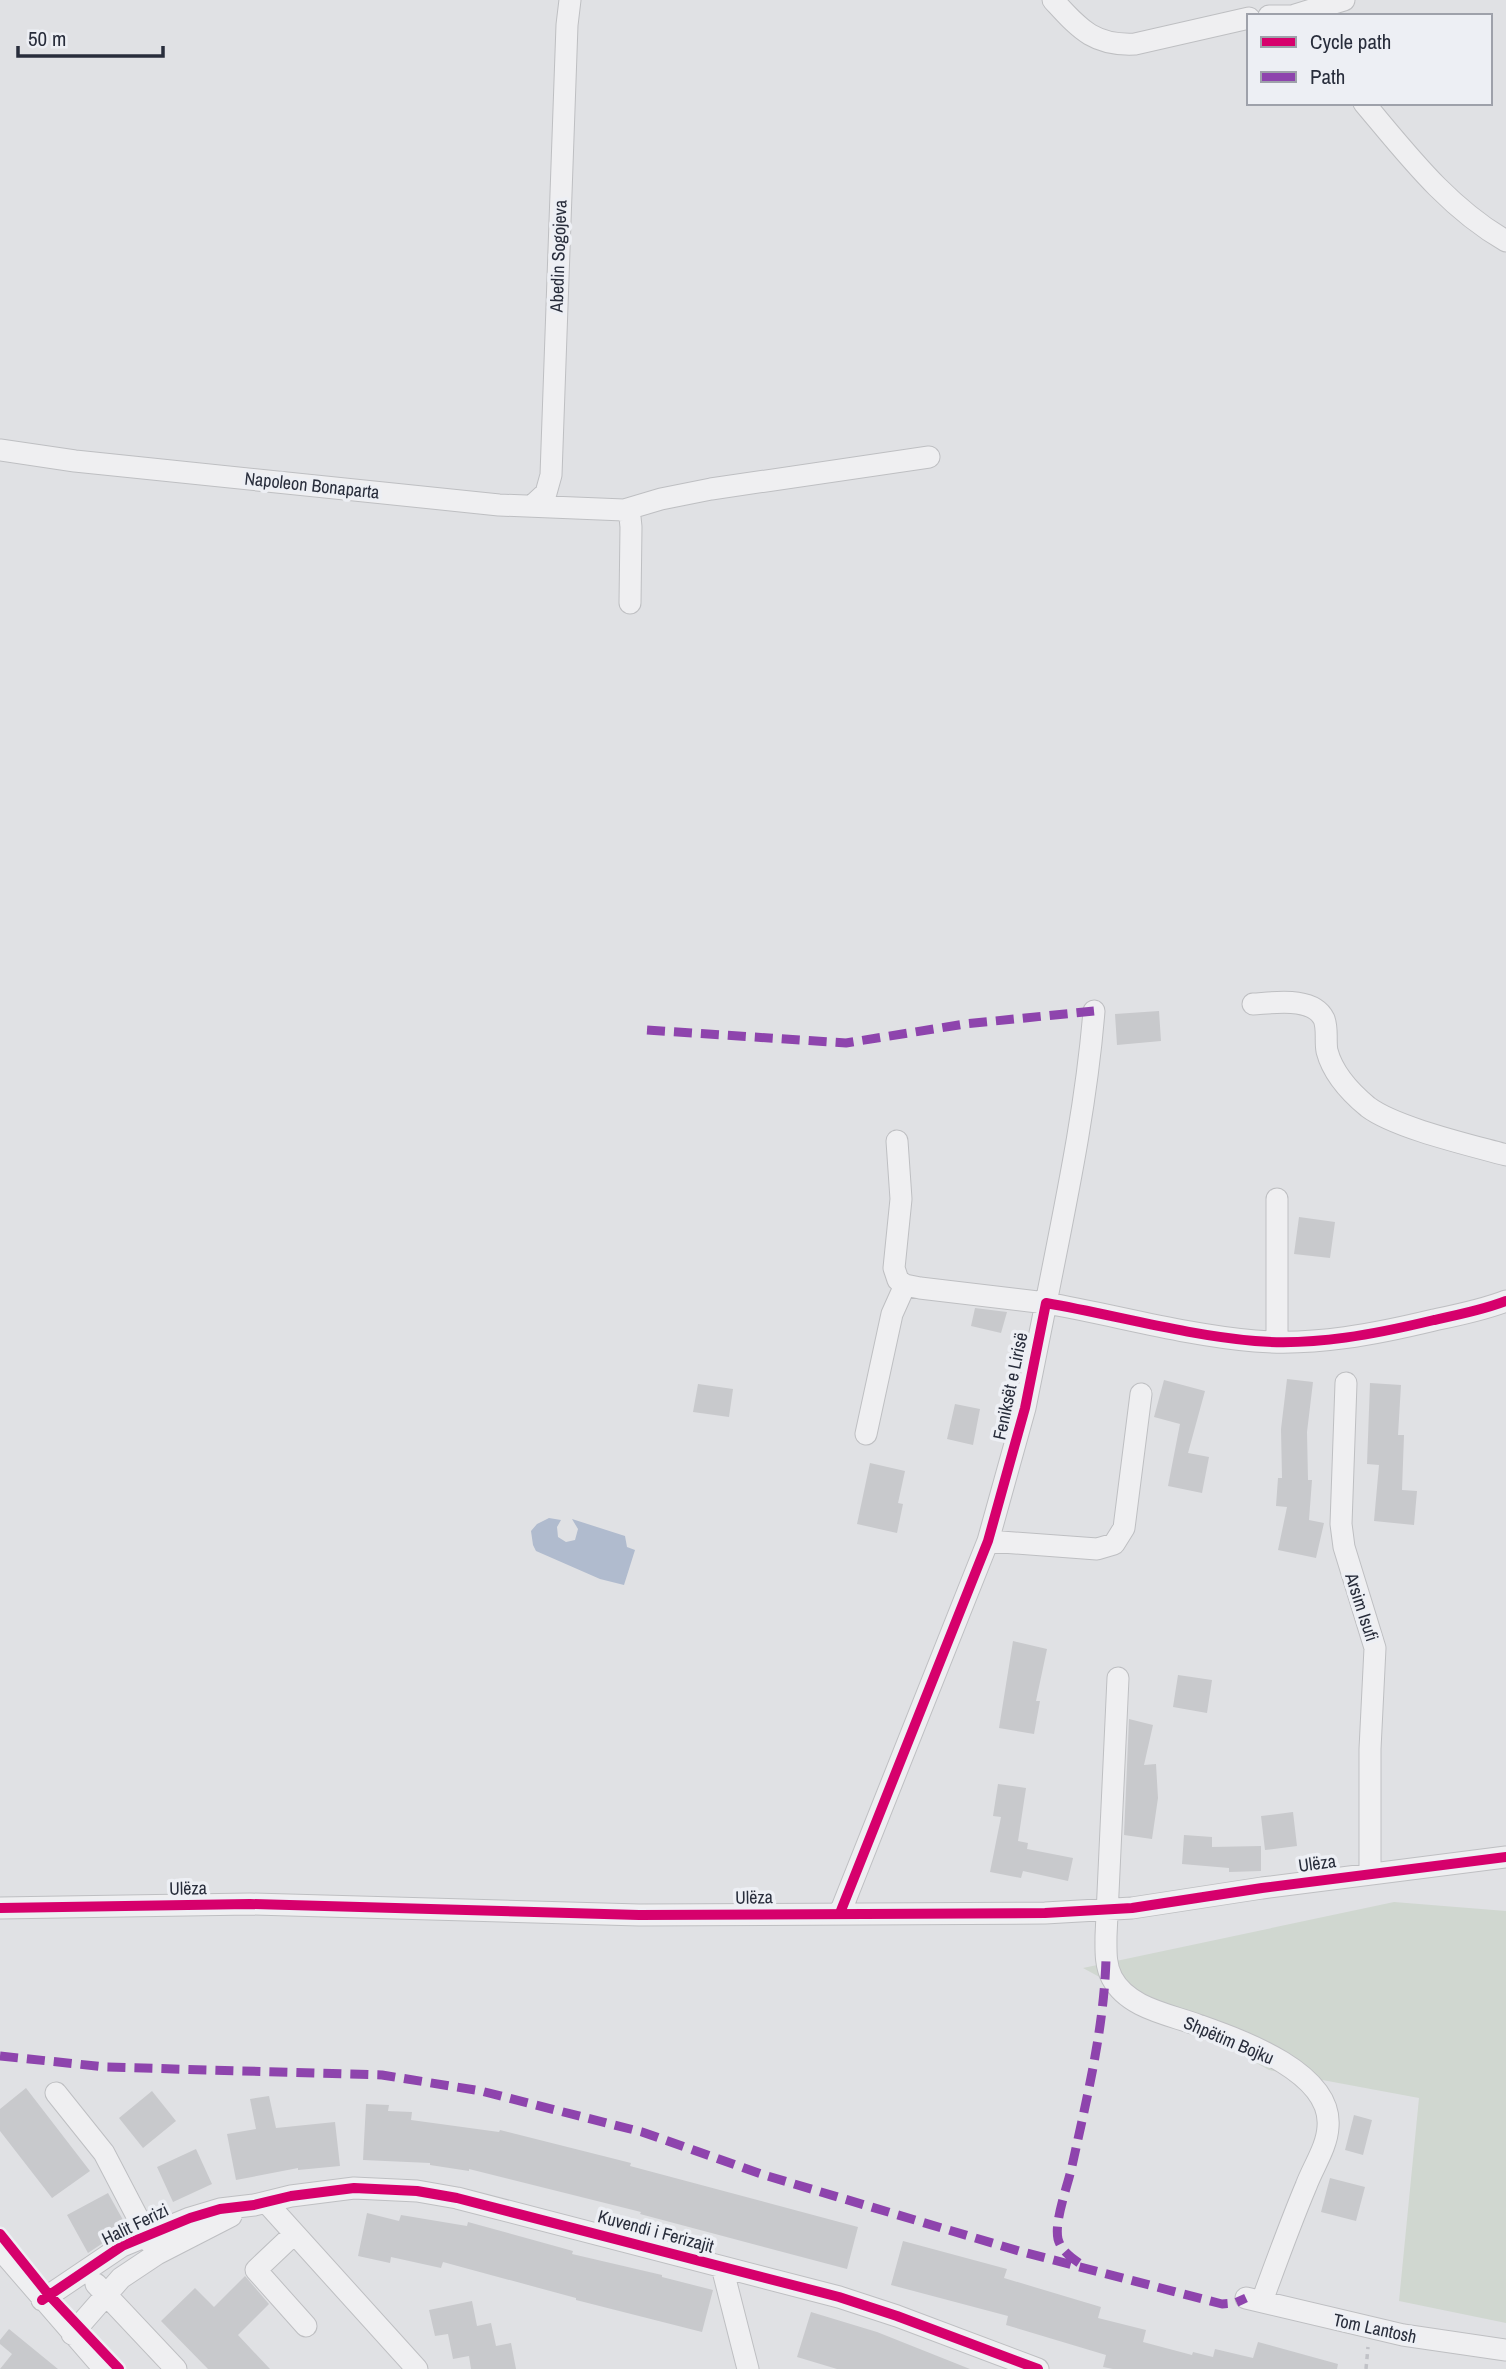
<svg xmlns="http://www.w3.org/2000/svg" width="1506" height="2369" viewBox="0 0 1506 2369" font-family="'Archivo Narrow',sans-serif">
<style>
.green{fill:#d0d7d0}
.water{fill:#b0bbce}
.building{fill:#c8c9cc}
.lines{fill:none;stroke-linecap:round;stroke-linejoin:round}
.minor-casing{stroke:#bebfc2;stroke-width:23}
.path{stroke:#c1c2c7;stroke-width:3.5;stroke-dasharray:5 5;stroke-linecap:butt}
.minor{stroke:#efeff1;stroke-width:21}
.quiet{stroke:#8e44ad;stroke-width:9;stroke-dasharray:18 9;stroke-linecap:butt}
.cycleway-casing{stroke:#edeff4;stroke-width:15}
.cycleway{stroke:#d6006c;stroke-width:10}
.labels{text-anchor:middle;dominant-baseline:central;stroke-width:7;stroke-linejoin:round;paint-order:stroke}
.street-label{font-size:18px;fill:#282d3b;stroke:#edeff4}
</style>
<rect width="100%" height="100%" fill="#e0e1e4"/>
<path class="green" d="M1394 1902 1506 1911V2323L1399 2301 1419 2098 1269 2070 1083 1968Z"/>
<path class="water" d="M549 1518 561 1520 557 1527 558 1537 566 1542 575 1540 578 1529 572 1519 625 1536 627 1547 635 1550 624 1585 600 1579 536 1551 533 1545 531 1531 537 1524Z"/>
<path class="building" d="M1159 1011 1161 1041 1117 1045 1115 1014Z
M1299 1217 1335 1222 1330 1258 1294 1254Z
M975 1308 1007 1312 1001 1333 971 1326Z
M1287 1379 1313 1382 1307 1432 1308 1480H1312L1309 1520 1324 1523 1316 1558 1278 1550 1287 1507 1276 1506 1278 1478H1282L1281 1429Z
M1164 1380 1205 1391 1188 1453 1209 1457 1202 1493 1168 1486 1180 1424 1154 1417Z
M1370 1383 1401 1385 1398 1435H1404L1402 1490 1417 1491 1414 1525 1374 1521 1379 1465 1367 1464Z
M698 1384 733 1389 729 1417 693 1412Z
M955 1404 980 1409 973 1445 947 1439Z
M870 1463 905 1471 898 1503 903 1504 897 1533 857 1524Z
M1013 1641 1047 1649 1036 1701H1040L1034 1734 999 1728Z
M1178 1675 1212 1680 1207 1713 1173 1707Z
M1129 1719 1153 1725 1144 1765 1156 1764 1158 1798 1152 1839 1124 1835Z
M998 1784 1026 1788 1018 1841 1028 1843 1027 1849 1073 1858 1068 1881 1023 1871 1021 1878 990 1872 1001 1817 993 1816Z
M1293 1812 1297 1846 1265 1850 1261 1816Z
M1184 1835 1212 1837V1847L1261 1846V1871L1229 1872V1868L1182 1864Z
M26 2088 90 2171 52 2198 0 2131V2109Z
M152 2091 176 2121 143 2148 119 2118Z
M269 2096 276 2128 335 2122 340 2166 298 2170V2168L236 2180 227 2134 256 2129 250 2099Z
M366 2104 389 2105 388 2111 412 2112 411 2120 499 2132 500 2130 631 2163 630 2166 858 2227 847 2269 640 2214 641 2212 469 2169V2171L430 2165V2163L363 2160Z
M1354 2115 1372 2120 1363 2155 1345 2150Z
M196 2149 212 2184 173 2202 157 2167Z
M1330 2178 1365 2187 1356 2221 1321 2212Z
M108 2193 128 2229 115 2235 88 2253 67 2215Z
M367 2213 399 2221 401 2215 467 2226 468 2222 573 2251 572 2254 662 2275V2277L713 2290 702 2332 576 2300V2298L443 2262 441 2268 391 2257 390 2263 358 2256Z
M903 2241 1007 2269 1004 2278 1101 2307 1098 2318 1146 2330 1143 2342 1192 2355 1193 2352 1213 2357 1215 2349 1253 2358 1258 2342 1338 2364 1337 2369H1113L1103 2367 1106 2355 1006 2325 1008 2316 891 2285Z
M245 2276 269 2304 238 2335 270 2369H208L161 2321 195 2288 214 2307Z
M472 2301 477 2326 491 2323 496 2346 511 2343 516 2369H471L469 2356 453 2359 448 2334 435 2336 429 2310Z
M811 2312 877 2332 970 2369H837L797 2357Z
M9 2329 58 2369H0L12 2354 0 2344V2340Z"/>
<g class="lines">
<defs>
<path id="minor" d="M1053 0C1079 28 1093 46 1135 44L1249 18
M1295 15 1344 0
M1269 16H1296
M1364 103C1407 154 1447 207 1506 241
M0 450 75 461 499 505 624 510 661 499 711 489 929 457
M532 506 546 493 551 475 567 25 570 0
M624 510 630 517 631 527 630 603
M1253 1004C1273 1003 1313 996 1324 1019 1328 1029 1325 1041 1327 1051 1333 1074 1351 1093 1368 1107 1396 1128 1470 1145 1506 1155
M897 1141 901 1199 894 1268 898 1280 905 1285 920 1288 1046 1303C1065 1206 1086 1110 1094 1011
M1277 1199V1341
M1346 1383 1341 1524 1344 1547 1375 1648 1370 1749V1874
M866 1434 892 1314 905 1285
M988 1541 1097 1549 1114 1544 1124 1528 1141 1394
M1118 1678 1106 1936C1106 1950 1105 1965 1112 1978 1128 2008 1168 2014 1198 2025 1240 2040 1333 2072 1328 2127 1327 2147 1313 2167 1306 2186 1290 2224 1276 2263 1262 2301
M0 1908 250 1904 639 1915 1045 1913 1132 1908 1262 1888 1506 1857
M840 1913 988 1541 1025 1408 1046 1303C1115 1315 1185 1335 1255 1341 1315 1346 1376 1334 1434 1320 1458 1315 1483 1310 1506 1301
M56 2093 104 2153 152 2245
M266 2202 417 2369
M294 2234 256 2270 306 2326
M0 2249 104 2369
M722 2267 748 2369
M96 2284 176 2369
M1246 2298 1403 2335 1506 2350
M42 2300 122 2246 190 2218 220 2209 254 2205 291 2196 354 2188 417 2191 457 2198 839 2297 897 2316 1038 2369
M72 2334 121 2278 157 2254 231 2216"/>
</defs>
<use href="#minor" class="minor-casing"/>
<path class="path" d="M1366 2369 1368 2347"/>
<use href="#minor" class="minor"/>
<path class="quiet" d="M647 1030 846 1043 965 1024 1094 1011
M0 2056 106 2067 382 2075 481 2091 642 2132 764 2175 1019 2251 1222 2304 1235 2303 1246 2298
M1079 2263C1070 2257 1061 2250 1058 2239 1054 2221 1068 2185 1072 2166 1087 2098 1104 2028 1106 1959"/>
<defs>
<path id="cycleway" d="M0 1908 250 1904 639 1915 1045 1913 1132 1908 1262 1888 1506 1857
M840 1913 988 1541 1025 1408 1046 1303C1115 1315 1185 1335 1255 1341 1315 1346 1376 1334 1434 1320 1458 1315 1483 1310 1506 1301
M0 2234 49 2295 119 2369
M42 2300 122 2246 190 2218 220 2209 254 2205 291 2196 354 2188 417 2191 457 2198 839 2297 897 2316 1038 2369"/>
</defs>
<use href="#cycleway" class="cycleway-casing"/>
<use href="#cycleway" class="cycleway"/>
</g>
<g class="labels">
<g class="street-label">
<text transform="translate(558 256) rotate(-88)">Abedin Sogojeva</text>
<text transform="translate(312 485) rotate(6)">Napoleon Bonaparta</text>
<text transform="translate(1010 1386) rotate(-78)">Feniksët e Lirisë</text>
<text transform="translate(1362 1607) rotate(72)">Arsim Isufi</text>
<text transform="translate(1317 1863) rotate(-8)">Ulëza</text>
<text transform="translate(188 1888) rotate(-1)">Ulëza</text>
<text transform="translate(754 1897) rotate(-1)">Ulëza</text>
<text transform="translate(1229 2040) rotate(23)">Shpëtim Bojku</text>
<text transform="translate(135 2224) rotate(-26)">Halit Ferizi</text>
<text transform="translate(656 2231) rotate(15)">Kuvendi i Ferizajit</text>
<text transform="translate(1375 2328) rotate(12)">Tom Lantosh</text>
</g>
</g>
<rect x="1247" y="14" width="245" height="91" fill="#edeff4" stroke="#9ea1aa" stroke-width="2"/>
<rect x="1261" y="37" width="35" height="10" fill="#d6006c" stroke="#9ea1aa" stroke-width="2"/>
<text x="1310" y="49" font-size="21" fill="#282d3b">Cycle path</text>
<rect x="1261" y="72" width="35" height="10" fill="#8e44ad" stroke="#9ea1aa" stroke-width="2"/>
<text x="1310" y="84" font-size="21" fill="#282d3b">Path</text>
<path d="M18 46v10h145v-10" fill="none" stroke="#282d3b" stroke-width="3.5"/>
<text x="28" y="46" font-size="21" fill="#282d3b" stroke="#edeff4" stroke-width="5" paint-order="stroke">50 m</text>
</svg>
